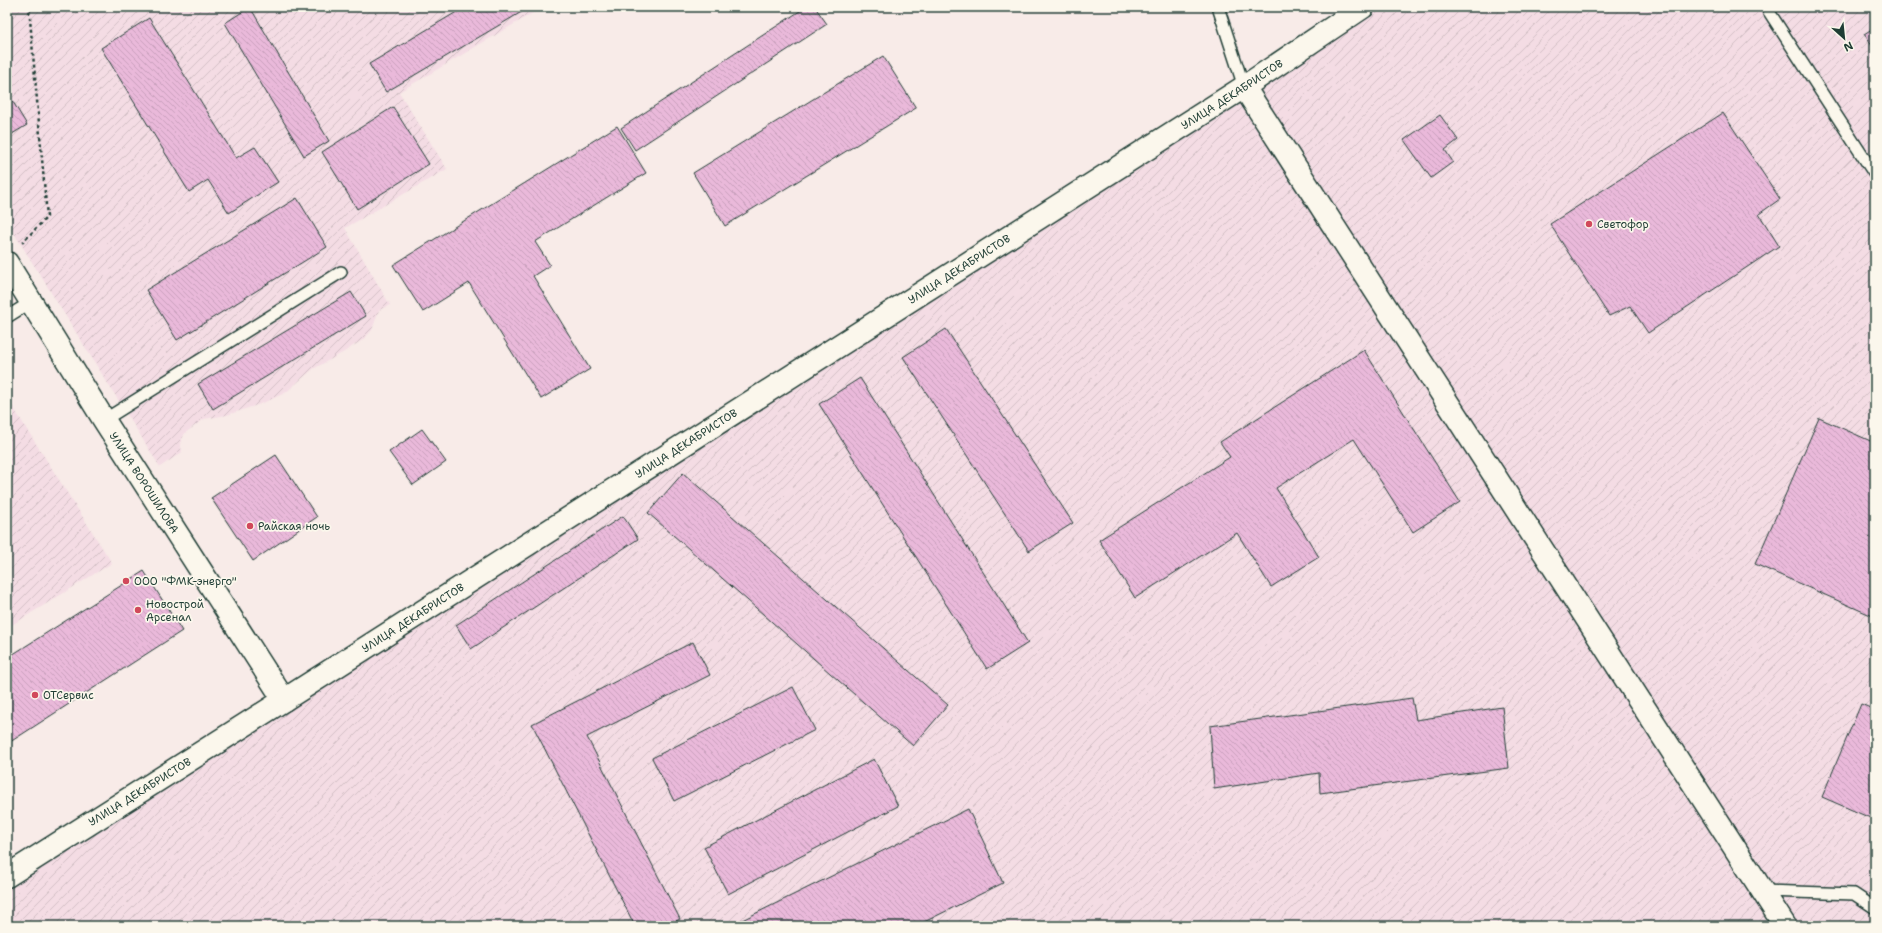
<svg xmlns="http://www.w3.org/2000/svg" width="1882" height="933" viewBox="0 0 1882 933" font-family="'Shantell Sans',sans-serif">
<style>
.industrial{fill:url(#industrial-furrows)}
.building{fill:url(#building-back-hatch);stroke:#1f3d34}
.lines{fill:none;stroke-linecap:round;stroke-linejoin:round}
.service-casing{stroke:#1f3d34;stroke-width:14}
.minor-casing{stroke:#1f3d34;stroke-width:25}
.tertiary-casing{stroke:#1f3d34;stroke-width:25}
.path{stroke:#1f3d34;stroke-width:2.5;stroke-dasharray:3 3;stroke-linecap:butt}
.service{stroke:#fbf7ec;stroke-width:11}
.minor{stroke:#fbf7ec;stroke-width:22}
.tertiary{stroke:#fbf7ec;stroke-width:22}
.poi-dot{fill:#d1495b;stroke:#fbf7ec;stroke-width:1.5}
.labels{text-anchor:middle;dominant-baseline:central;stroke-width:3.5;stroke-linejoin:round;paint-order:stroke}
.street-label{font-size:11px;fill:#1f3d34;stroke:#fbf7ec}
.poi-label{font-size:11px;fill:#1f3d34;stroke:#fbf7ec;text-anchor:start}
</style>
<defs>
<pattern id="industrial-furrows" width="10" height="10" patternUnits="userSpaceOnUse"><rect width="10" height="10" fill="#f4dce4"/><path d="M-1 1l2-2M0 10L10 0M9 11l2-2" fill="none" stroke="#d1bec4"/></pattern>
<pattern id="building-back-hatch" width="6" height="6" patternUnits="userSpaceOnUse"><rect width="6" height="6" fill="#eab9da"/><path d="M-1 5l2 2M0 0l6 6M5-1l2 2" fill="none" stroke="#c8a0bc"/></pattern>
</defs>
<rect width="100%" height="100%" fill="#f8ebe8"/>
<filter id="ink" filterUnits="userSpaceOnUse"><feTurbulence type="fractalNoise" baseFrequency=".025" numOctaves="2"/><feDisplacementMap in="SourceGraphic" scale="8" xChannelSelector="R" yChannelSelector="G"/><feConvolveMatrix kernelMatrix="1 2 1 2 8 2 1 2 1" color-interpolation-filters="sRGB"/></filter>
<g filter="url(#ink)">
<path class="industrial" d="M7 7H543L399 92 447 169 345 228 390 305 379 310 372 330 364 339 344 352 313 369 285 393 263 403 227 415 204 419 185 433 180 443 182 452 160 467 7 222Z
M1377 7H1875V926H7V886Z
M7 398 112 563 7 628Z"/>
<path class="building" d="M250 7 329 141 304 156 225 23Z
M465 7H530L386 92 369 64Z
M806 7H815L827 24 635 150 621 128Z
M149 18 236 158 255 147 278 182 229 213 208 180 189 192 101 48Z
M1875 27V50L1864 34Z
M883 56 916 108 725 226 693 173Z
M7 92 27 125 7 137Z
M393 107 429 164 357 209 322 152Z
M1723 113 1780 199 1759 214 1779 246 1648 333 1630 306 1609 316 1550 224Z
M1440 115 1458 140 1445 150 1453 162 1431 178 1404 140Z
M617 126 646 173 535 242 550 265 533 276 590 369 541 399 469 283 423 312 393 265Z
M297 198 327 247 177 340 146 290Z
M351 292 366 316 213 409 198 384Z
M946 329 1073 523 1029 551 903 357Z
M1364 350 1460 502 1413 532 1354 439 1276 488 1319 557 1271 587 1237 533 1135 598 1099 540 1230 457 1220 442Z
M860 378 1028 643 987 669 819 404Z
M1819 418 1875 443V617L1755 564Z
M422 429 446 462 413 485 389 452Z
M276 455 317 517 253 561 211 498Z
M683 473 948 705 913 746 648 513Z
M623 516 638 539 471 649 456 625Z
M144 571 182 631 7 744V658Z
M693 642 710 675 587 737 680 919 666 926H635L532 724Z
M793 687 815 730 674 801 652 758Z
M1412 698 1416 720 1502 707 1509 768 1320 793 1319 773 1214 789 1210 726Z
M1861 704 1875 710V820L1822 797Z
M874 759 898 806 728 894 704 847Z
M968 809 1003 883 916 926H730Z"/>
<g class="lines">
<defs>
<path id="service" d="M1218 7 1244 87
M1766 7 1875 175
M7 317 31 302
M104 420 341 272
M1762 891 1854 894 1875 908"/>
<g id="minor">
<path d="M1244 87 1785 926"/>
<path id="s1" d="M284 700 1244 87 1363 7"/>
</g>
<g id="tertiary">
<path id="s2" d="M7 263 104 420 284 700 7 876"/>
</g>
</defs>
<use href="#service" class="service-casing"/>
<use href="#minor" class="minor-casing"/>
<use href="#tertiary" class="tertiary-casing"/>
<path class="path" d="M22 243 47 217 29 7"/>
<use href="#service" class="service"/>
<use href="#minor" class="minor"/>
<use href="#tertiary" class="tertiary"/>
</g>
</g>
<g class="poi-dot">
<circle cx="1589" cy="224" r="4"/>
<circle cx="250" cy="526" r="4"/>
<circle cx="126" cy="581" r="4"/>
<circle cx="138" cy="610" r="4"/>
<circle cx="35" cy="695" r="4"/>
</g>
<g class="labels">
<g class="street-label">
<text stroke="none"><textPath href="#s1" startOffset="1125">УЛИЦА ДЕКАБРИСТОВ</textPath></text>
<text stroke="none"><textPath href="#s1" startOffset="801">УЛИЦА ДЕКАБРИСТОВ</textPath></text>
<text stroke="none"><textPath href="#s1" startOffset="477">УЛИЦА ДЕКАБРИСТОВ</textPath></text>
<text stroke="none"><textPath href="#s2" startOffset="259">УЛИЦА ВОРОШИЛОВА</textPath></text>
<text stroke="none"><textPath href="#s1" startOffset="153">УЛИЦА ДЕКАБРИСТОВ</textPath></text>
<text transform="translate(140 792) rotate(-32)">УЛИЦА ДЕКАБРИСТОВ</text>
</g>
<g class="poi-label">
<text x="1597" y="224">Светофор</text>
<text x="258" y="526">Райская ночь</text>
<text x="134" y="581">ООО "ФМК-энерго"</text>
<text x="146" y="604">Новострой<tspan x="146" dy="13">Арсенал</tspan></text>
<text x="43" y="695">ОТСервис</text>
</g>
</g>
<rect width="1882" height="933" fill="none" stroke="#fbf7ec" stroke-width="24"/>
<rect x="12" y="12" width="1858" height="909" fill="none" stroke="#1f3d34" stroke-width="1.5" filter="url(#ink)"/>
<g transform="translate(1844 38) rotate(153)" stroke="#fbf7ec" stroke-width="3" paint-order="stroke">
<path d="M0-3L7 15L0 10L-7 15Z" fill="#1f3d34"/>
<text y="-6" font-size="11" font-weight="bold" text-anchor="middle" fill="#1f3d34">N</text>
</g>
</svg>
